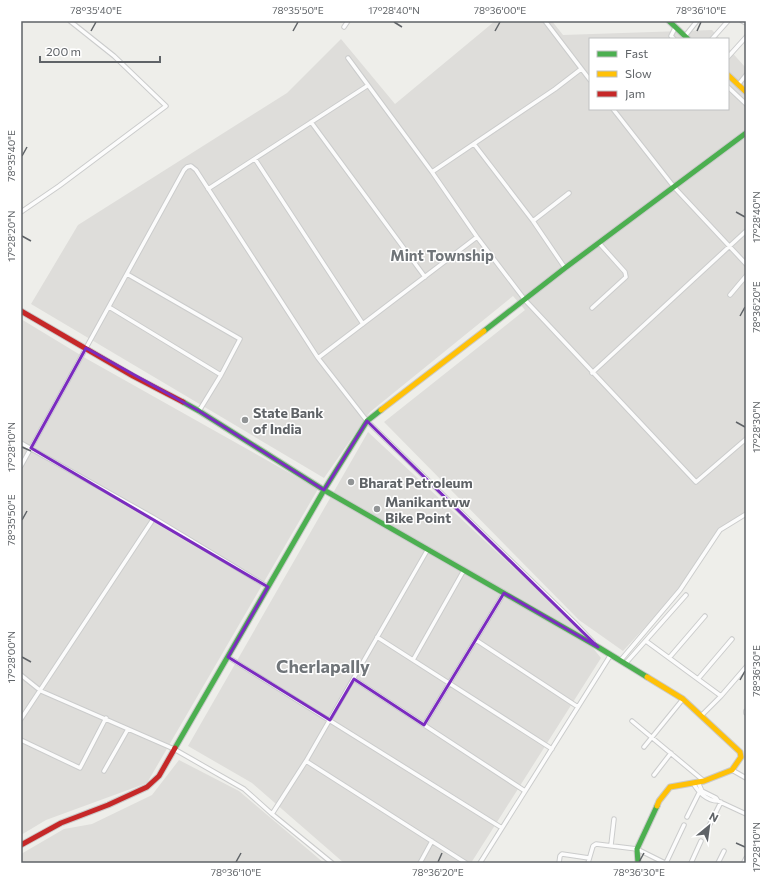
<svg xmlns="http://www.w3.org/2000/svg" width="767" height="884" viewBox="0 0 767 884" font-family="Commissioner,sans-serif">
<style>
.industrial{fill:#deddda}
.lines{fill:none;stroke-linecap:round;stroke-linejoin:round}
.street-casing{stroke:#cbcccc;stroke-width:5.5}
.fast-casing{stroke:#cacaca;stroke-width:7}
.slow-casing{stroke:#cacaca;stroke-width:7}
.jam-casing{stroke:#cacaca;stroke-width:7}
.street{stroke:#fcfcfc;stroke-width:3.5}
.fast{stroke:#4caf50;stroke-width:5}
.slow{stroke:#ffc107;stroke-width:5}
.jam{stroke:#c62828;stroke-width:5}
.marked{fill:none;stroke:#7b2cbf;stroke-width:3;stroke-linejoin:round}
.ticks{fill:none;stroke:#5f6367;stroke-width:1.5}
.poi-dot{fill:#919495;stroke:#fff;stroke-width:1.5}
.labels{text-anchor:middle;dominant-baseline:central;stroke-width:3;stroke-linejoin:round;paint-order:stroke}
.poi-label{font-size:14px;font-weight:bold;fill:#5f6367;stroke:#fff;text-anchor:start}
.neighbourhood-label{font-size:15px;font-weight:bold;fill:#707579;stroke:#fff}
.district-label{font-size:18px;font-weight:bold;fill:#707579;stroke:#fff}
.neatline{fill:none;stroke:#5f6367;stroke-width:1.5}
.ticks-label{font-size:10px;text-anchor:middle;fill:#5f6367}
</style>
<rect width="100%" height="100%" fill="#eeeeea"/>
<path class="industrial" d="M495 21H552L563 35 712 30 720 39H590V109H728V48L746 68V513L719 529 686 583 623 651 579 620 384 422 525 310 513 296 370 412 324 478 31 304 78 225 287 93 341 39 395 104Z
M21 319 87 359 318 489 147 783 46 820 21 835Z
M368 432 572 622 601 658 471 863H344L252 783 188 746Z
M179 760 239 791 324 863H21V854L64 829 92 824 152 795Z"/>
<g class="lines">
<defs>
<path id="street" d="M545 21 590 80
M742 21 746 23
M344 27 348 21
M685 36 697 21
M674 39 671 36 675 28
M712 39 728 21
M728 57 746 37
M348 58 432 172 477 237 525 300 696 482 746 439
M738 85 746 75
M728 87 746 104
M613 109 674 187 746 264
M311 122 425 277
M474 144 533 221 565 268
M255 159 363 324
M432 172 555 89 581 69
M208 189 367 86
M21 212 59 186 166 106 114 56 70 21
M533 221 569 193
M127 274 240 339 221 375 199 411
M730 295 746 276
M109 307 221 375
M592 308 626 277 625 272 599 243
M318 358 477 237
M592 373 746 231
M21 443 154 518 268 587
M21 466 184 170 187 167 191 166 196 170 318 358 367 421 574 622 593 642
M377 637 552 749
M476 640 578 707
M646 641 721 696
M228 657 502 828
M669 658 705 616
M413 660 464 570
M620 661 680 590 720 530 746 514
M625 664 686 595
M21 675 41 691 174 749 244 789 272 814 332 863
M354 679 525 791
M698 679 732 639
M746 711V713
M701 716 721 696 746 667
M21 719 154 518
M632 721 704 781
M424 725 504 593
M21 740 80 768 106 718
M644 747 683 699
M306 761 466 863
M732 770 746 778
M104 771 128 729
M654 775 671 753
M698 782 702 791 716 798 718 801
M693 783C698 792 707 801 718 801L746 814
M272 814 306 761 428 549
M687 817 699 793
M706 832 721 802
M611 845 614 819
M744 862 746 858
M420 863 432 841
M480 863 610 656
M559 863 560 856 562 854 589 858
M588 863 593 846 596 844 637 849 665 863
M666 863 684 825
M691 863 701 841
M718 863 724 851"/>
<path id="fast" d="M669 21 688 39
M484 331 565 268 746 133
M183 402 199 411 324 490 598 647 647 677
M175 748 324 490 367 421 381 410
M638 863 637 849 657 806"/>
<path id="slow" d="M728 75 746 92
M381 410 484 331
M647 677 683 699 740 752 741 757 732 770 704 781 670 787 659 801 657 806"/>
<path id="jam" d="M21 311 133 376 183 402
M21 845 61 823 108 805 147 787 159 776 175 748"/>
</defs>
<use href="#street" class="street-casing"/>
<use href="#fast" class="fast-casing"/>
<use href="#slow" class="slow-casing"/>
<use href="#jam" class="jam-casing"/>
<use href="#street" class="street"/>
<use href="#fast" class="fast"/>
<use href="#slow" class="slow"/>
<use href="#jam" class="jam"/>
</g>
<path class="marked" d="M86 348 199 411 324 490 367 421 598 647 504 593 424 725 354 679 330 720 228 657 268 587 31 448Z"/>
<path class="ticks" d="M394 22 402 27M91 31 96 22M293 31 298 22M495 31 500 22M697 31 701 22M22 156 27 147M736 212 745 217M22 236 31 241M740 316 745 307M736 422 745 427M22 447 31 451M22 520 27 511M22 657 31 662M740 680 745 671M736 843 745 847M236 862 241 853M438 862 442 853M639 862 644 853"/>
<g class="poi-dot">
<circle cx="245" cy="420" r="4"/>
<circle cx="351" cy="482" r="4"/>
<circle cx="377" cy="509" r="4"/>
</g>
<g class="labels">
<g class="poi-label">
<text x="253" y="412">State Bank<tspan x="253" dy="16">of India</tspan></text>
<text x="359" y="482">Bharat Petroleum</text>
<text x="385" y="501">Manikantww<tspan x="385" dy="16">Bike Point</tspan></text>
</g>
<g class="neighbourhood-label">
<text x="442" y="255">Mint Township</text>
</g>
<g class="district-label">
<text x="323" y="666">Cherlapally</text>
</g>
</g>
<rect width="767" height="884" fill="none" stroke="#ffffff" stroke-width="44"/>
<rect x="589" y="38" width="140" height="72" fill="#ffffff" stroke="#bfc1c2"/>
<rect x="597" y="51" width="20" height="6" fill="#4caf50" stroke="#bfc1c2"/>
<text x="625" y="58" font-size="12" fill="#5f6367">Fast</text>
<rect x="597" y="71" width="20" height="6" fill="#ffc107" stroke="#bfc1c2"/>
<text x="625" y="78" font-size="12" fill="#5f6367">Slow</text>
<rect x="597" y="91" width="20" height="6" fill="#c62828" stroke="#bfc1c2"/>
<text x="625" y="98" font-size="12" fill="#5f6367">Jam</text>
<g transform="translate(709 826) rotate(29)" stroke="#ffffff" stroke-width="3" paint-order="stroke">
<path d="M0-3L7 15L0 10L-7 15Z" fill="#5f6367"/>
<text y="-6" font-size="11" font-weight="bold" text-anchor="middle" fill="#5f6367">N</text>
</g>
<path d="M40 56v6h120v-6" fill="none" stroke="#5f6367" stroke-width="2"/>
<text x="46" y="56" font-size="12" fill="#5f6367" stroke="#ffffff" stroke-width="3" paint-order="stroke">200 m</text>
<rect x="22" y="22" width="723" height="840" class="neatline"/>
<g class="ticks-label">
<text x="96" y="14">78°35'40"E</text>
<text x="298" y="14">78°35'50"E</text>
<text x="394" y="14">17°28'40"N</text>
<text x="500" y="14">78°36'00"E</text>
<text x="701" y="14">78°36'10"E</text>
<text transform="translate(11 156) rotate(-90)" y="4">78°35'40"E</text>
<text transform="translate(756 217) rotate(-90)" y="4">17°28'40"N</text>
<text transform="translate(11 236) rotate(-90)" y="4">17°28'20"N</text>
<text transform="translate(756 307) rotate(-90)" y="4">78°36'20"E</text>
<text transform="translate(756 427) rotate(-90)" y="4">17°28'30"N</text>
<text transform="translate(11 447) rotate(-90)" y="4">17°28'10"N</text>
<text transform="translate(11 520) rotate(-90)" y="4">78°35'50"E</text>
<text transform="translate(11 657) rotate(-90)" y="4">17°28'00"N</text>
<text transform="translate(756 671) rotate(-90)" y="4">78°36'30"E</text>
<text transform="translate(756 847) rotate(-90)" y="4">17°28'10"N</text>
<text x="236" y="876">78°36'10"E</text>
<text x="438" y="876">78°36'20"E</text>
<text x="639" y="876">78°36'30"E</text>
</g>
</svg>
